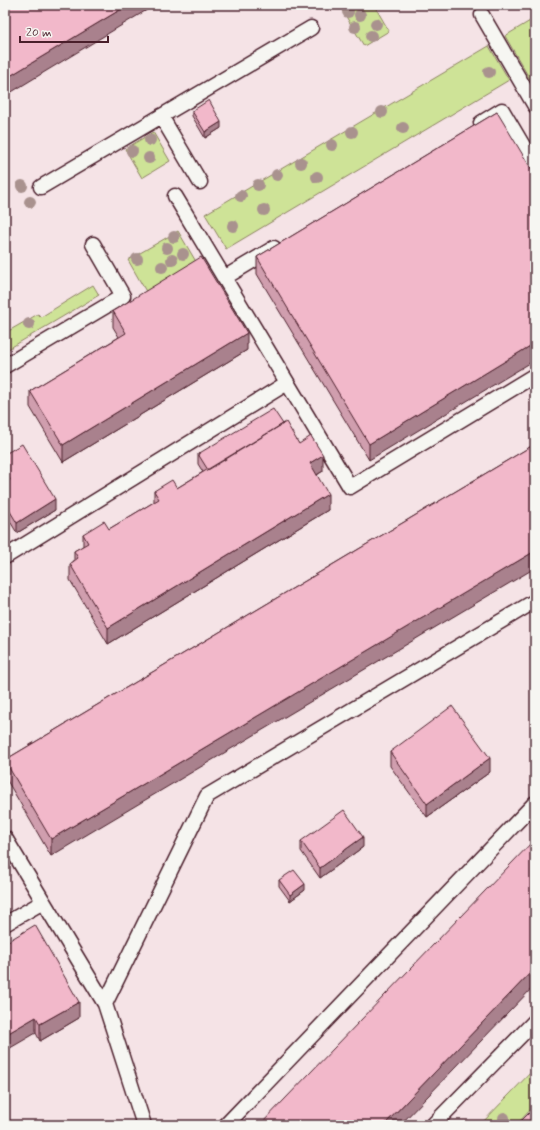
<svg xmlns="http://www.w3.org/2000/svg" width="540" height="1130" viewBox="0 0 540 1130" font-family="Mynerve,sans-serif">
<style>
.grass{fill:#cee397;stroke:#8c8161}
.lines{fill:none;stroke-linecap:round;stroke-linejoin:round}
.lane-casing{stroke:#4a1f2b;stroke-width:17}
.lane{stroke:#f6f6f2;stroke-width:14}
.tree{fill:#a9928e}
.wall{fill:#d09eae;stroke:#4a1f2b}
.shaded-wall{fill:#a9818d;stroke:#4a1f2b}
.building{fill:#f2b8ca;stroke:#4a1f2b}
</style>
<rect width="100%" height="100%" fill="#f5e3e6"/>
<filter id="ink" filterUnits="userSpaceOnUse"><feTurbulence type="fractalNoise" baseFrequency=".025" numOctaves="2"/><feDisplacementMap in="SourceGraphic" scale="8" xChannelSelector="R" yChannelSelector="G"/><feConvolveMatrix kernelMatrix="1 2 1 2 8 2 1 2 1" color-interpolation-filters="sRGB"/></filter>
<g filter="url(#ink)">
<path class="grass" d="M351 5H374L389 31 364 46 342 10Z
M535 18V88L505 36Z
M489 46 509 80 226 249 205 214Z
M153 132 170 161 142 178 125 149Z
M178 231 198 265 148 295 128 260Z
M93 285 99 295 5 351V333L38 314 41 317Z
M535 1068V1105L516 1125H480Z"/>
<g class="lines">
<defs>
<path id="lane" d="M482 15 535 106
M161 116 200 182
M481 123 502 110 535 166
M41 187 311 28
M175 196 350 487 535 375
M224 278 274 248
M5 366 123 296 93 244
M5 557 287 383
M5 838 105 1004 144 1125
M5 924 43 902
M105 1004 207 796 535 601
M226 1125 535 803
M433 1125 535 1021"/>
</defs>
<use href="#lane" class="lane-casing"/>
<use href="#lane" class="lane"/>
</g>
<g class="tree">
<circle cx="348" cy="12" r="6"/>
<circle cx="360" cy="15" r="6"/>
<circle cx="376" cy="24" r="6"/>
<circle cx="355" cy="27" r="6"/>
<circle cx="371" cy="36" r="6"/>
<circle cx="489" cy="72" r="6"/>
<circle cx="382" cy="112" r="6"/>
<circle cx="403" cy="128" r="6"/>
<circle cx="352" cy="132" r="6"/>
<circle cx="150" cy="140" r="6"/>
<circle cx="332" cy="145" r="6"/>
<circle cx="132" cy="151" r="6"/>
<circle cx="149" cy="158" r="6"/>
<circle cx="301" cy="163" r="6"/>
<circle cx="277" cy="175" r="6"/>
<circle cx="317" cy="177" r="6"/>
<circle cx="258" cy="185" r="6"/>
<circle cx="22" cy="186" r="6"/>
<circle cx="241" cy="196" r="6"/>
<circle cx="30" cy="202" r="6"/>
<circle cx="264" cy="210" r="6"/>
<circle cx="233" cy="226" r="6"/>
<circle cx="174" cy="237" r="6"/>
<circle cx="167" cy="248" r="6"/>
<circle cx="183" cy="254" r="6"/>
<circle cx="137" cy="259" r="6"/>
<circle cx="172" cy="260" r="6"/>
<circle cx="162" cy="267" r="6"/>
<circle cx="29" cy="324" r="6"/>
<circle cx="504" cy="1118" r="6"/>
</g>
<path class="wall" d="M192 111 221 128 205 138 192 116Z
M497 112 369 460 257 274V257Z
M113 311 247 350 63 462 30 407V391L119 337 113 327Z
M283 424 299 444 323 471 317 475 328 510 108 644 70 580V564L74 561V551L83 546V534L109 529 154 502V491L177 488 203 472 198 464V454Z
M535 444 51 856 5 777V760Z
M5 454 55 510 17 533 5 513V483L6 482 5 481Z
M390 752 490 772 427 817 390 766Z
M301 841 363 847 320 878 301 851Z
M279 880 305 890 290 901 279 886Z
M5 943 79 1018 40 1041 36 1033Z"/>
<path class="shaded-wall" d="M128 5H155L5 96V79Z
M221 122V128L205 138V132Z
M247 333V350L63 462V445Z
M535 343V360L369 460V444Z
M323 455V471L310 479V463Z
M328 494V510L108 644V628Z
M55 499V510L17 533V523Z
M535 551V568L51 856V839Z
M490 758V772L427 817V804Z
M363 837V847L320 878V868Z
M305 884V890L290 901V895Z
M535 968V985L400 1125H384Z
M79 1002V1018L40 1041V1024Z
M36 1017V1033L5 1051V1035Z"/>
<path class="building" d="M5 5H128L5 79Z
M209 100 221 122 205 132 192 111Z
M497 112 535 175V343L369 444 257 257Z
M201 257 247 333 63 445 30 391 126 333 113 311Z
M273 409 283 424 208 470 198 454Z
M286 422 299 444 311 436 323 455 310 463 328 494 108 628 70 564 78 558 74 551 88 543 83 534 104 521 109 529 159 499 154 491 172 480 177 488Z
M22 444 55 499 17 523 5 503V483L10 480 5 471V454Z
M535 444V551L51 839 5 761V760Z
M452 706 490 758 427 804 390 752Z
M344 810 363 837 320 868 301 841Z
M535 839V968L384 1125H260Z
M294 870 305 884 290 895 279 880Z
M35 925 79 1002 40 1024 36 1017 5 1035V943Z
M535 1107V1125H517Z"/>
</g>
<rect width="540" height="1130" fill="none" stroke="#f6f6f2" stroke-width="20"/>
<rect x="10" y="10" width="520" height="1110" fill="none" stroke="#4a1f2b" stroke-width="1.5" filter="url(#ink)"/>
<path d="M20 36v6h88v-6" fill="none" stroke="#4a1f2b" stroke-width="2"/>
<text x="26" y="36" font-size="12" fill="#4a1f2b" stroke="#f6f6f2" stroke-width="3" paint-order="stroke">20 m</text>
</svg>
